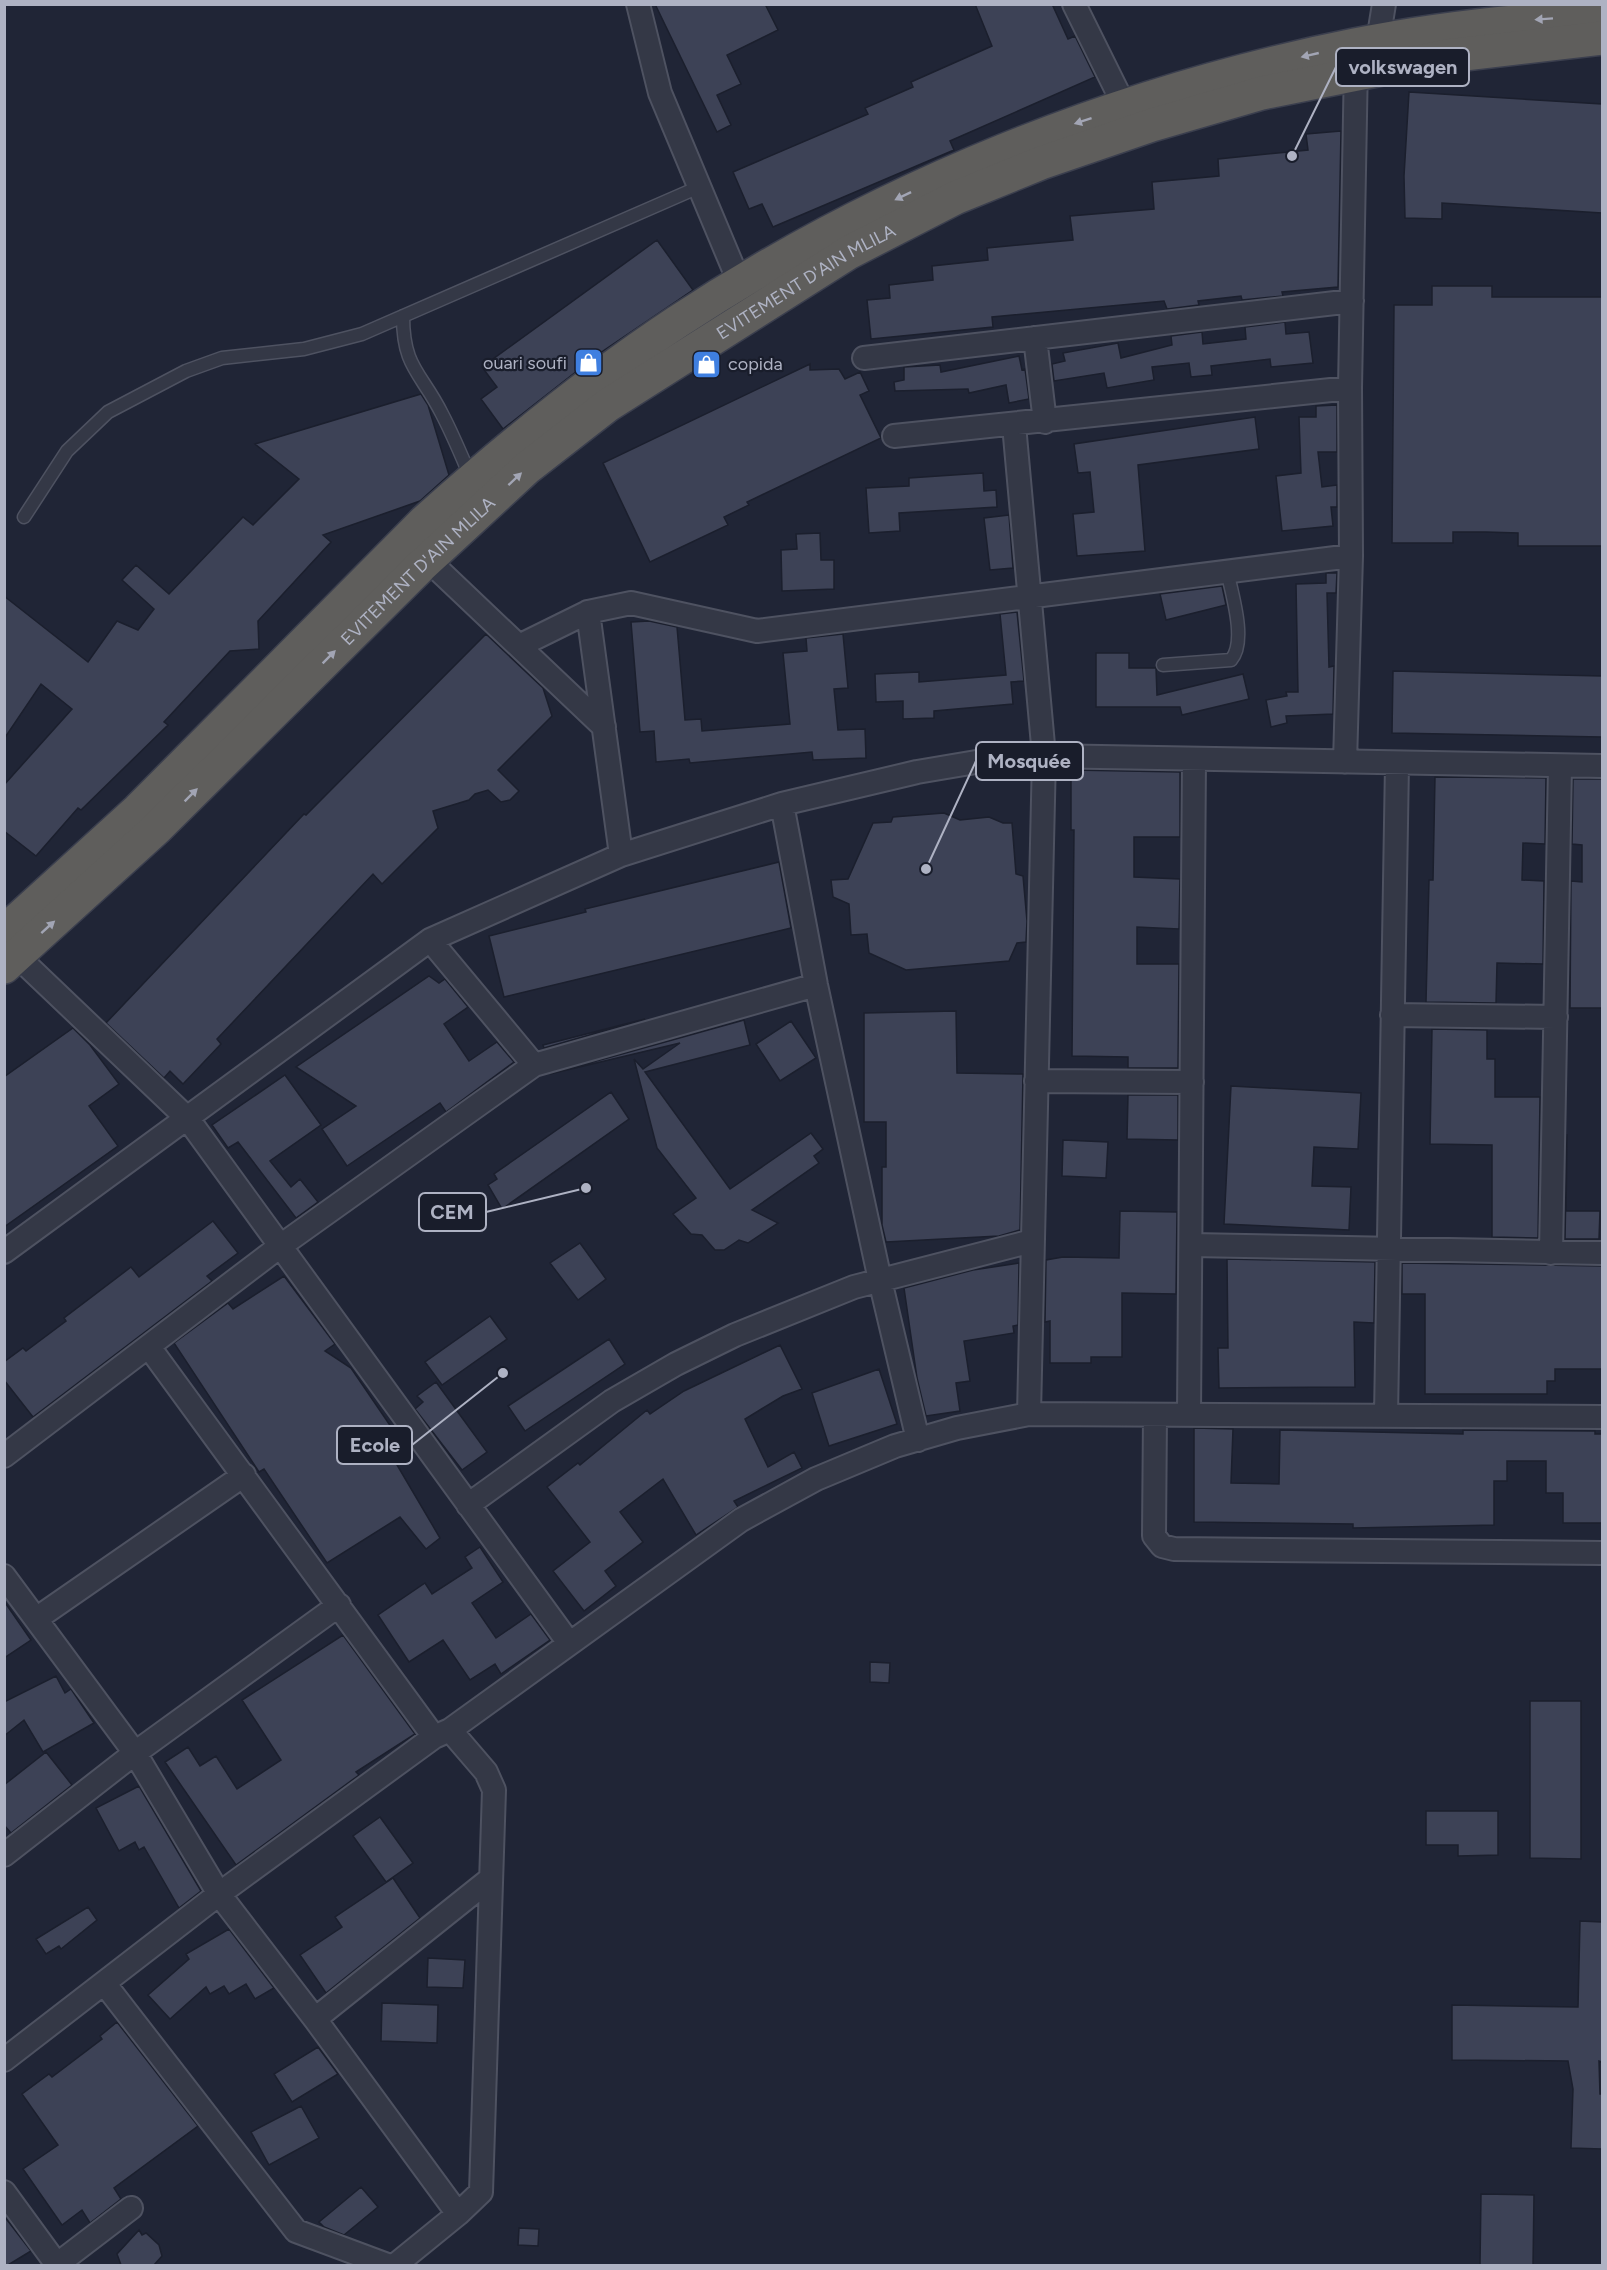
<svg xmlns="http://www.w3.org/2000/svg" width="1607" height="2270" viewBox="0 0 1607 2270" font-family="Figtree,sans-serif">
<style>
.building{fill:#3d4256;stroke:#1b1f2d;stroke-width:1.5}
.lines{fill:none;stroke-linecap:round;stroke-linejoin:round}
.service-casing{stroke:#4e5261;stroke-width:15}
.minor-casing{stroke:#4e5261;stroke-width:26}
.trunk-casing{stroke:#3b3f4e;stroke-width:36}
.service{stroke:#343846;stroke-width:12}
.minor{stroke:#343846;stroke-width:22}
.trunk{stroke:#5f5e5c;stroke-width:33}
.oneway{fill:#a2a5b4}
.labels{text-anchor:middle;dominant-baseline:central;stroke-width:4.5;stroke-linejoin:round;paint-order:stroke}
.street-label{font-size:18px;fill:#aeb2c3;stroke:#191d2b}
.poi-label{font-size:18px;fill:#aeb2c3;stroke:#191d2b;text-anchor:end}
.leader{fill:none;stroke:#aeb2c3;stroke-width:2}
.callout-dot{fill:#aeb2c3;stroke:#191d2b;stroke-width:2}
.callout{fill:#191d2b;stroke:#aeb2c3;stroke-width:2}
.callout-label{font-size:20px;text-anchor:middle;font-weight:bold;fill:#aeb2c3}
</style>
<rect width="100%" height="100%" fill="#202536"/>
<path class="building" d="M655 4H765L778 30 727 55 741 84 717 95 731 125 717 132Z
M975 4H1052L1068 39 1075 36 1095 77 950 141 954 150 773 227 762 204 749 209 733 172 868 114 865 108 913 87 911 82 992 46Z
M1409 92 1602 104V213L1442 203V219L1405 218 1404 176Z
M1341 131 1338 287 1282 292 1283 296 1242 300 1241 296 1198 301 1199 305 1167 309 1164 301 992 317 993 327 871 339 867 300 890 298 889 285 933 280 932 266 988 260 987 248 1073 240 1070 216 1154 209 1152 182 1219 176 1218 159 1308 150 1306 134Z
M657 240 693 290 600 353 503 429 481 399 497 387 482 367Z
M1432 286H1492V297H1602V546H1518V533L1486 532H1453V543H1392L1394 305H1432Z
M1285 322 1286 334 1309 332 1313 363 1271 367 1270 359 1211 366 1212 375 1191 377 1189 363 1152 367 1154 380 1107 388 1104 373 1054 381 1052 364 1065 361 1063 353 1118 343 1121 358 1172 345 1171 336 1202 332 1203 344 1246 339 1245 327Z
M1019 356 1022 370 1025 369 1029 399 1009 403 1006 385 969 393 968 389 895 391 894 382 904 380V367L940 365 941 372Z
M810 364V370L839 369 845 379 860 372 869 391 860 395 881 438 747 502 749 505 724 517 728 525 650 562 603 463Z
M421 394 428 405 449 475 420 501 323 535 331 542 258 621 259 649 230 651 164 722 168 725 81 810 78 808 36 856 4 831V785L72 709 41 684 4 739V596L88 662 117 621 138 630 154 609 122 580 136 565 169 594 243 517 253 525 299 479 255 444Z
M1337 405V452H1318L1322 487 1337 485V507H1331L1333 526 1282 531 1276 476 1301 473 1299 417H1316V406Z
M1255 417 1259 449 1138 465 1145 551 1077 556 1073 514 1094 512 1090 472 1078 473 1074 444Z
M983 473 984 491 996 490 997 507 899 513 900 531 869 533 866 488 909 486V478Z
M1009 515 1013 568 990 570 984 518Z
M820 533 821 560H834V589L782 591 781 550 797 549 796 534Z
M1326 573H1337L1336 593H1327L1329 667 1334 666 1333 714 1286 716 1287 723 1271 727 1266 700 1287 696 1286 692H1298L1296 584 1326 583Z
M1222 586 1226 605 1166 620 1160 594Z
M1017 612 1024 681 1011 682 1013 704 934 711V718L903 719V701L876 702 875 674 919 672V682L1006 675 1000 614Z
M649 621 677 627 685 720 701 719 702 731 790 724 783 653 807 651 806 638 843 634 848 688 834 689 838 730 865 729 866 758 813 760 812 752 690 763 689 759 656 762 654 731 640 732 631 622Z
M486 634 543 688 552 716 498 770 519 791 510 800 501 802 488 790 475 794 469 800 433 811 438 828 382 884 373 874 217 1039 221 1044 183 1084 170 1071 164 1078 106 1023 304 814 306 815Z
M1096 653H1129V668H1156L1157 695 1243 674 1249 699 1182 715 1180 707H1096Z
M1393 671 1602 676V737L1392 733Z
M1071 770 1180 772V837H1134V877L1180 879 1179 929 1137 927V964H1179L1178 1068H1128V1057L1072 1056 1074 830H1071Z
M1435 777 1546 778 1545 844 1523 843 1522 880 1544 881 1543 964 1497 963 1496 1003 1426 1002 1429 880H1433Z
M1573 779H1602V1008H1570L1571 881 1582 882V845L1572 844Z
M944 813 960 820 989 817 1003 823H1012L1016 874 1023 876 1027 921 1026 942 1017 943 1009 961 906 970 869 953 867 934 851 935 849 904 833 897 831 880 848 879 873 823 891 822 893 817Z
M779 862 791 928 504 997 489 936 586 912 585 909Z
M429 976 439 983 445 979 468 1007 444 1024 469 1061 497 1042 514 1062 446 1112 440 1103 347 1166 322 1129 356 1106 296 1067Z
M956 1011 957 1073 1023 1074 1020 1230 999 1236 886 1242 882 1225V1167H886V1122H864V1013Z
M645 1019 544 1048 543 1045Z
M744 1020 750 1045 645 1072 730 1189 811 1133 823 1149 814 1156 819 1163 752 1210 778 1223 748 1243 739 1240 724 1250H715L702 1235 691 1234 673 1214 696 1198 657 1148 634 1059 643 1069 680 1043 550 1074Z
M791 1021 816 1058 780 1081 756 1044Z
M73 1028 90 1045 119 1084 89 1106 118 1146 4 1227V1077Z
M1432 1029 1487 1030V1059H1495V1097H1540L1538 1238 1492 1237V1145L1430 1144Z
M285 1075 321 1125 270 1161 291 1187 300 1179 318 1202 296 1218 238 1142 228 1148 212 1125Z
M1231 1086 1361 1093 1358 1149 1314 1147 1312 1186 1351 1187 1349 1230 1224 1224Z
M611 1092 629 1119 502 1209 488 1185 497 1179 494 1174Z
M1128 1095H1178V1140L1127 1139Z
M1567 1134 1566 1211H1600L1599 1239H1565Z
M1063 1140 1108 1142 1106 1178 1062 1176Z
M1120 1211 1177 1212 1176 1294 1122 1293V1357H1091V1363H1050V1321L1045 1322 1046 1260 1063 1257 1119 1258Z
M213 1221 238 1253 207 1276 212 1281 33 1417 4 1380V1362L23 1348 26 1351 66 1321 64 1318 131 1267 139 1277Z
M580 1243 606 1279 578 1300 550 1263Z
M1227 1259 1375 1262 1374 1323 1354 1322 1355 1387 1219 1388 1218 1348H1228Z
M1019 1263 1018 1325 1013 1326 1014 1333 964 1341 970 1381 956 1383 960 1411 926 1416 917 1378 904 1288 973 1270Z
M1402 1263 1602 1266V1369H1555V1381H1547V1394H1425V1294H1402Z
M284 1276 335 1344 325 1351 351 1368 400 1440 390 1453 440 1538 426 1549 400 1517 327 1563 264 1469 259 1472 174 1343 228 1303 233 1309Z
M490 1316 507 1339 442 1385 425 1362Z
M609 1339 625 1364 525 1431 508 1406Z
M780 1345 802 1389 783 1396 745 1419 768 1467 794 1452 802 1468 734 1501 738 1507 696 1535 663 1479 620 1512 643 1542 605 1571 616 1586 584 1611 553 1571 590 1542 547 1487 578 1463 580 1465 647 1410 650 1414 684 1391Z
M879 1369 897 1424 829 1446 812 1393Z
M436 1382 487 1452 462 1470 415 1409 423 1402 417 1396Z
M1194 1428 1233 1429 1231 1483 1279 1484 1280 1430 1463 1434V1430L1595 1431V1434H1602V1523H1563V1493H1546V1461H1507V1481H1494V1525L1353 1528V1524L1194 1522Z
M480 1547 503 1582 472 1603 496 1638 531 1614 550 1640 501 1674 495 1664 470 1680 443 1640 409 1662 378 1615 425 1583 432 1594 472 1568 465 1557Z
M4 1601 31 1640 4 1658Z
M343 1635 415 1734 356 1772 359 1775 236 1865 165 1762 188 1747 200 1766 216 1756 237 1789 281 1760 242 1700Z
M870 1662 890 1663 889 1683 870 1682Z
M56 1676 65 1693 71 1689 94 1723 43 1752 24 1720 4 1736V1702Z
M1530 1701H1581V1859L1530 1858Z
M46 1752 72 1785 11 1833 4 1825V1785Z
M139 1786 201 1891 179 1908 144 1847 139 1850 135 1842 119 1851 96 1808Z
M1426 1811H1498V1855L1458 1856V1845H1426Z
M380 1817 413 1863 386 1882 353 1836Z
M393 1878 420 1918 326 1993 300 1955 342 1927 335 1917Z
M88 1907 97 1920 61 1949 59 1946 46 1954 36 1939Z
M1580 1921 1602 1922V2062L1599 2061 1600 2094H1602V2149L1571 2148 1573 2089 1568 2061 1452 2060V2005L1578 2007Z
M229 1929 274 1988 255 1999 246 1984 229 1994 224 1986 210 1994 206 1987 170 2019 148 1995 189 1959 186 1954Z
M428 1958 465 1960 463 1988 427 1987Z
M382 2003 438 2005 437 2043 381 2041Z
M117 2022 198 2126 114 2188 121 2199 90 2223 82 2210 62 2225 23 2169 58 2145 22 2094 49 2074 52 2077 102 2039 100 2036Z
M318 2047 338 2074 292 2102 274 2074Z
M301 2106 319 2138 269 2165 251 2132Z
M361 2187 378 2207 344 2235 324 2227 319 2222Z
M1481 2194 1534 2195 1533 2265H1480Z
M4 2216 31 2251 8 2265H4Z
M519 2228 539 2229 538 2246 518 2245Z
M139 2230 142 2235 146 2233 159 2245 162 2256 154 2265H121L117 2254Z"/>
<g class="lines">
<defs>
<path id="service" d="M403 316C403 368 421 372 442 414 453 435 462 457 471 478
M24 517 67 451 108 412 186 371 222 358 304 349 362 334 699 187
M1163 665 1231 660C1247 642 1232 594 1227 571"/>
<path id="minor" d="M638 4 660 93 745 296
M1074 4 1125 107
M1378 41 1384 4
M1035 338 1045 422
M864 358 1352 301
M1014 425 1044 756 1029 1414
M894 436 1350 388
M428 560 604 727
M588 612 621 855
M519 646 588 612 631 603 757 631 1351 556
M1345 762 1351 556 1350 388 1356 62
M782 804 816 985 880 1280 918 1440
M430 940 534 1065 816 985
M17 956 188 1119 569 1643
M1392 1015 1556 1017
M1036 1081 1192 1082
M1192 1245 1602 1253
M4 1252 430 940 621 855 782 804 917 772 988 760 1044 756 1602 766
M1551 1253 1560 766
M149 1347 434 1737
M1189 1414 1194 759
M1155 1415 1154 1536 1162 1546 1174 1549 1602 1553
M1386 1416 1397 764
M4 1456 279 1247 534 1065
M468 1505 612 1401 676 1364 735 1335 854 1287 1032 1241
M4 1576 135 1753 219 1894 315 2019 458 2214
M36 1619 244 1475
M4 1855 135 1753 339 1605
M104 1983 296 2231 390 2266
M315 2019 489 1880
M4 2060 219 1894 434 1737 450 1730 741 1520 816 1479 895 1446 957 1428 1029 1414 1602 1417
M4 2192 58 2266
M55 2266 131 2208
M394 2266 458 2214 481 2192 494 1790 486 1772 450 1730"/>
<g id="trunk">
<path d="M4 932 138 810 425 521C504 450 588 381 677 322 882 187 1115 93 1355 45 1437 28 1519 20 1602 15"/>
<path id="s1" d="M4 967 156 829 421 566 527 468 608 405 848 253 955 198 1041 163 1152 125 1262 93 1447 56 1602 38"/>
</g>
</defs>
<use href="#service" class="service-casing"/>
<use href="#minor" class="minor-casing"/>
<use href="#trunk" class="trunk-casing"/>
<use href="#service" class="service"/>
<use href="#minor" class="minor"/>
<use href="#trunk" class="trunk"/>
</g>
<defs><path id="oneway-solid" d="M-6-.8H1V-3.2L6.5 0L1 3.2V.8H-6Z" transform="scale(1.5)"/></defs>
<g class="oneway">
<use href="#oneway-solid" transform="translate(1544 19) rotate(176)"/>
<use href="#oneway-solid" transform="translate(1310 55) rotate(167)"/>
<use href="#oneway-solid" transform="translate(1083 121) rotate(162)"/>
<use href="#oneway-solid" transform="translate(903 196) rotate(154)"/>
<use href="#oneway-solid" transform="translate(515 479) rotate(-43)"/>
<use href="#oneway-solid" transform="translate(329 657) rotate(-45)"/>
<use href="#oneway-solid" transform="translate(191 795) rotate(-45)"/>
<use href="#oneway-solid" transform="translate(48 927) rotate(-42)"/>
</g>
<defs>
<symbol id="shop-square" viewBox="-11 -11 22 22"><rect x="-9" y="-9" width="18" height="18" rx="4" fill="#3f7fe0" stroke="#191d2b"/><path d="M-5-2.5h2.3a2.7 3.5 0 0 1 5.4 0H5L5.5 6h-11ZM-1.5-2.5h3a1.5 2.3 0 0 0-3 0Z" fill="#fff"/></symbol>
</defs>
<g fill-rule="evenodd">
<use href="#shop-square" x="572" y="346" width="33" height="33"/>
<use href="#shop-square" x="690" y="348" width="33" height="33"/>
</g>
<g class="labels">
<g class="street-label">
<text stroke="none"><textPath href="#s1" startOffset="1059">EVITEMENT D'AIN MLILA</textPath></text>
<text stroke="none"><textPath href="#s1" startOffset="573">EVITEMENT D'AIN MLILA</textPath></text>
</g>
<g class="poi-label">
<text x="567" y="363">ouari soufi</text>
<text x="728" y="364" text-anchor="start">copida</text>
</g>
</g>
<path class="leader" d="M1292 156L1336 67M926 869L976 761M586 1188L486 1212M503 1373L412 1445"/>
<g class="callout-dot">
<circle cx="1292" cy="156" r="6"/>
<circle cx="926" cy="869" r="6"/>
<circle cx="586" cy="1188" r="6"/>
<circle cx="503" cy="1373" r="6"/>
</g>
<g class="callout">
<rect x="1336" y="48" width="133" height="38" rx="6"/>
<rect x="976" y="742" width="107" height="38" rx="6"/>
<rect x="419" y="1193" width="67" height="38" rx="6"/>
<rect x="337" y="1426" width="75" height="38" rx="6"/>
</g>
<g class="callout-label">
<text x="1403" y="74">volkswagen</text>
<text x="1029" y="768">Mosquée</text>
<text x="452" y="1219">CEM</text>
<text x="375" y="1452">Ecole</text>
</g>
<rect width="1607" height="2270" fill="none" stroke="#aeb2c3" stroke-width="12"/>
</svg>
